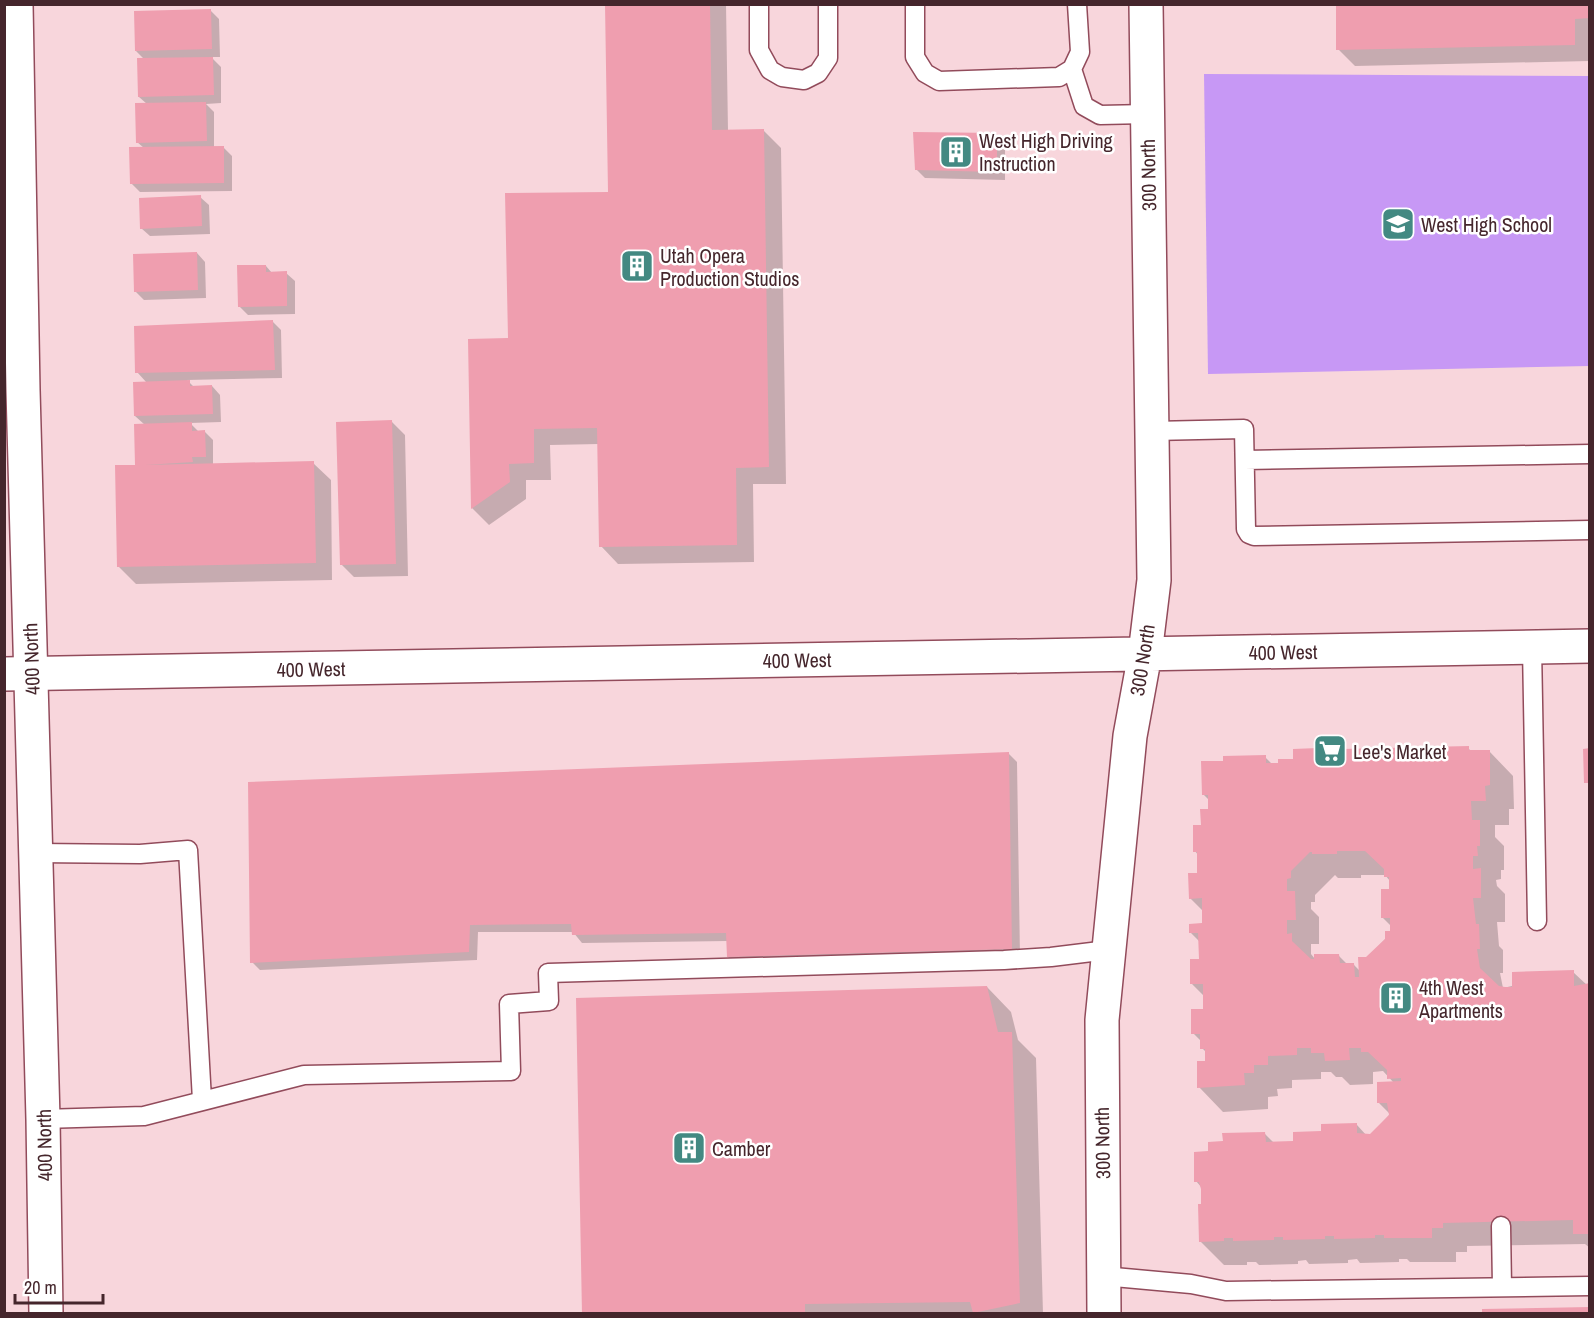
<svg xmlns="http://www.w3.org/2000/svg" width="1594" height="1318" viewBox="0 0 1594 1318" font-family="'Archivo Narrow',sans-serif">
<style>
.green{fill:#c798f5}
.shadow{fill:#0003;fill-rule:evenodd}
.building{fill:#ef9eaf;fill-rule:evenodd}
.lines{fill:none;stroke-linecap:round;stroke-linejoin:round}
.lane-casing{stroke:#924b5b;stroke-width:21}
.street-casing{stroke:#924b5b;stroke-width:36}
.secondary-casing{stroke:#924b5b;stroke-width:36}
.lane{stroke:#fff;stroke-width:18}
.street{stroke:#fff;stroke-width:33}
.secondary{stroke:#fff;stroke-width:33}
.labels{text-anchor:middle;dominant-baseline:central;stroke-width:5;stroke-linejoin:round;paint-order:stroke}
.poi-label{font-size:20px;fill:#45262c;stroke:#fff;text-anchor:start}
.street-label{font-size:20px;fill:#45262c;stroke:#fff}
</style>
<rect width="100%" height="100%" fill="#f8d6dc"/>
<path class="green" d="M1204 74 1589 76V366L1208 374Z"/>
<path class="shadow" d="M607 4H726L728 131H764L781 148 786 484H753L754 562 618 564 601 546 599 444 550 445 551 480H526V499L489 525 472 508 470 340H510L609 193Z
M1590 4V61L1355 66 1338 49Z
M210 10 219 19 220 57H211L221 67V103L206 104 214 112V147H223L232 156V191L140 192 131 183 144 148 137 142 147 104 139 97 145 60 136 51Z
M996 135 1005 143V180L925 178 916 169Z
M200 197 209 205 210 234 150 236 141 228Z
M197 253 205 262 206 298 144 300 135 291Z
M266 266 272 273H286L295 281V314L248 315 239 306Z
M273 322 281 330 282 378 187 380 194 387 212 386 220 395 221 422 190 423 199 432H205L213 440V465L313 463 331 480 332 580 136 584 118 566 139 466 145 425 135 416 147 383 137 372Z
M392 422 405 435 408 576 354 577 341 564Z
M1468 748 1472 752 1489 751 1513 776 1514 809H1509V825H1495V837L1504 846V870H1501V879L1496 880 1497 886 1505 894V922H1497L1499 946 1503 950V973H1500L1503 988 1573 972 1588 986 1590 985V1248L1585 1244 1467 1246V1252H1456V1262H1410L1407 1259H1399V1262L1360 1263 1357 1259 1348 1260V1263L1309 1264 1306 1260 1298 1261V1264L1259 1265 1256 1262H1247V1265H1224L1200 1241 1202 1188 1196 1181 1209 1153 1224 1143 1265 1134 1274 1143H1295L1322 1133 1357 1125 1367 1136H1370L1390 1114 1379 1103 1394 1083 1383 1071 1373 1072V1084L1350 1085 1342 1077H1336L1331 1072H1321V1079L1292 1080V1088L1277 1089 1278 1096 1268 1097V1109L1223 1112 1199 1087 1207 1063V1053L1202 1048V1042L1193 1033 1205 1011V997L1192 984 1200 961V942L1191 933 1204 924 1203 911 1190 898 1199 875 1198 855 1195 851 1209 810V800L1203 794 1224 762 1265 757 1273 765 1294 760 1317 750 1327 760H1332L1335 763ZM1335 875 1338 878H1361V875H1385L1390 881 1391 891 1383 918 1391 926V933L1367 958 1360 971 1354 965H1348L1339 956 1315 959 1311 954V944H1319V917L1311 909V902H1315V895Z
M1009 754 1017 762 1020 957 737 965 728 957V941L582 943 573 932H478L477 960 260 970 252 962Z
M987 987 1011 1012 1018 1040 1036 1058 1043 1314H583Z"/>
<path class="building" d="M605 4H710L712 130 764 129 769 467 736 468 737 545 599 547 597 428 534 429V463L509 464 510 482 471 509 468 339 508 338 505 193 608 192Z
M1336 4H1590V18L1575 19V45L1336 50Z
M211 9 212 49 135 51 134 11Z
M213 57 214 95 138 97 137 58Z
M206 102 207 141 136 143 135 103Z
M913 132 997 133V172L915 170Z
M224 146V183L130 184 129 147Z
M201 195 202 226 140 229 139 198Z
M197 252 198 290 134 292 133 254Z
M237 265H266V272L287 271V306L238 307Z
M273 320 275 370 135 373 134 326Z
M190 380V386L212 385 213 414 134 416 133 382Z
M392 420 396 564 340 565 336 422Z
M192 422V431L205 430 206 457H192L193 462 145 465 314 461 316 563 117 567 115 465H135L134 424Z
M1469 746V750H1490V785L1485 786 1486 801H1471L1472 820H1480V846H1477L1478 856H1473V869L1481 868V898H1473L1476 924H1479L1480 949H1477L1480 968 1499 986 1505 987H1512V972L1574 970V986L1590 983V1234H1573V1220L1443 1223V1228H1432V1238H1384V1235H1375V1238L1334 1239V1236H1325V1239L1283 1240V1237H1274V1240L1233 1241V1238H1224V1241L1199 1242 1198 1204H1201V1189L1199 1182H1194V1152L1208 1151V1142L1223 1141 1222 1133 1265 1132 1266 1142 1293 1141V1132L1321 1131V1124L1357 1123V1133L1370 1134 1389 1115 1387 1103H1377V1082L1401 1081V1078L1387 1079V1070L1368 1052H1361V1048H1349L1350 1060 1325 1061 1324 1053H1311V1048H1297V1055L1268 1056V1065H1254V1073H1244L1245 1085 1197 1088V1061H1205V1049H1200V1034H1191V1009H1203V984H1190V959H1199L1198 933H1189V924L1202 923V898L1189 899 1188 873H1197V852H1193V825H1201L1200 809H1208V795H1202L1201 761H1223V756L1266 755V763H1278V759H1293V749L1318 748V759L1332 758V762H1343L1342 749ZM1337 851H1365L1384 869V877H1389V889H1381V918H1390V931H1385V939L1366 957H1358L1359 977H1355L1354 963H1340L1339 954H1314V959H1311L1292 941V933L1287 934V920H1296L1295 891H1287V879L1291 878V871L1310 852H1312V854H1337Z
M1590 748V783H1584L1583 749Z
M1009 752 1012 949 727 957 726 933 572 935 571 924 470 925 469 952 250 963 248 782Z
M987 986 998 1032H1012L1020 1303 973 1313 970 1302 805 1304V1314H582L576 998Z
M1590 1307V1314H1482V1309Z"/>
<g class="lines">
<defs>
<path id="lane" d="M759 4V50L770 70 782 77 804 80 818 73 828 58V4
M915 4V57L925 73 939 81 1059 77 1072 69 1080 52 1077 4
M1072 69 1084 106 1100 115 1147 114
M1153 431 1244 429 1246 529 1249 534 1254 536 1590 530
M1245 460 1590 454
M1532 647 1537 921
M36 853 140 854 188 850 202 1100
M43 1119 144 1116 304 1075 511 1071 509 1004 549 1001 548 973 1004 960 1051 957 1108 950
M1501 1226 1502 1287
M1103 1276 1191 1284 1226 1291 1590 1286"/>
<path id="street" d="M16 4 23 390 43 1119 46 1314"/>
<path id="secondary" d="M4 674 1590 646
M1104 1314 1102 1020 1130 736 1145 654 1154 580 1146 4"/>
</defs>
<use href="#lane" class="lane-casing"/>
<use href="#street" class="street-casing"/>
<use href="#secondary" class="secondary-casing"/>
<use href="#lane" class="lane"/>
<use href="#street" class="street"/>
<use href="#secondary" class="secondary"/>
</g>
<defs>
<symbol id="building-square" viewBox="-11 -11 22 22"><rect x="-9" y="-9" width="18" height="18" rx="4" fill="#438982" stroke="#fff"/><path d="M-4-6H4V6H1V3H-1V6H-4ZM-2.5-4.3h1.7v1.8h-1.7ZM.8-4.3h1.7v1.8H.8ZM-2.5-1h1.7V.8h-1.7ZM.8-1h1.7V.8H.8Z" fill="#fff"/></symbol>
<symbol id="school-square" viewBox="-11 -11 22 22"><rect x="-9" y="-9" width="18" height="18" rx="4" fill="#438982" stroke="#fff"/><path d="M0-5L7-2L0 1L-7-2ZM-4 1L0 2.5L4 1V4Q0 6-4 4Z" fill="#fff"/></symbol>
<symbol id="supermarket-square" viewBox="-11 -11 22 22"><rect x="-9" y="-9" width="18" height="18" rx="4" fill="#438982" stroke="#fff"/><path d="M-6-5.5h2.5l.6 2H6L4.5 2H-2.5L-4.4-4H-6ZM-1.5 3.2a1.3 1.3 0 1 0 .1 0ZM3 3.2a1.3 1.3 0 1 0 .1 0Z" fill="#fff"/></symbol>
</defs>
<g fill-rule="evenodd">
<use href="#building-square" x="937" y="133" width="38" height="38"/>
<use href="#school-square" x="1379" y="205" width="38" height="38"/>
<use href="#building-square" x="618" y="247" width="38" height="38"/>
<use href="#supermarket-square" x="1311" y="732" width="38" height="38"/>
<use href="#building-square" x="1377" y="979" width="38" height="38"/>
<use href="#building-square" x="670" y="1129" width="38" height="38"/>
</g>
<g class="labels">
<g class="poi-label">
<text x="979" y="140">West High Driving<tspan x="979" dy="23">Instruction</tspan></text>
<text x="1421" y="224">West High School</text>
<text x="660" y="255">Utah Opera<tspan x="660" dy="23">Production Studios</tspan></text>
<text x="1353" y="751">Lee's Market</text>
<text x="1419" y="987">4th West<tspan x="1419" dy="23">Apartments</tspan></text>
<text x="712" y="1148">Camber</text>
</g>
<g class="street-label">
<text transform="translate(1148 175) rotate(-91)">300 North</text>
<text transform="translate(1283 652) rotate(-1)">400 West</text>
<text transform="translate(31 659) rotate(-92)">400 North</text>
<text transform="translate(797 660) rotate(-1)">400 West</text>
<text transform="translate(1142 660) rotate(-81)">300 North</text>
<text transform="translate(311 669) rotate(-1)">400 West</text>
<text transform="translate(1102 1143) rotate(-91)">300 North</text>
<text transform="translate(44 1145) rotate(-91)">400 North</text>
</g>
</g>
<rect width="1594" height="1318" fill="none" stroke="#45262c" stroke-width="12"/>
<path d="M15 1294v9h88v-9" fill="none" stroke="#45262c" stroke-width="3"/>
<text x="24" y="1294" font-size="18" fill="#45262c" stroke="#ffffff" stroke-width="4.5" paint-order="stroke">20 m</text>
</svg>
